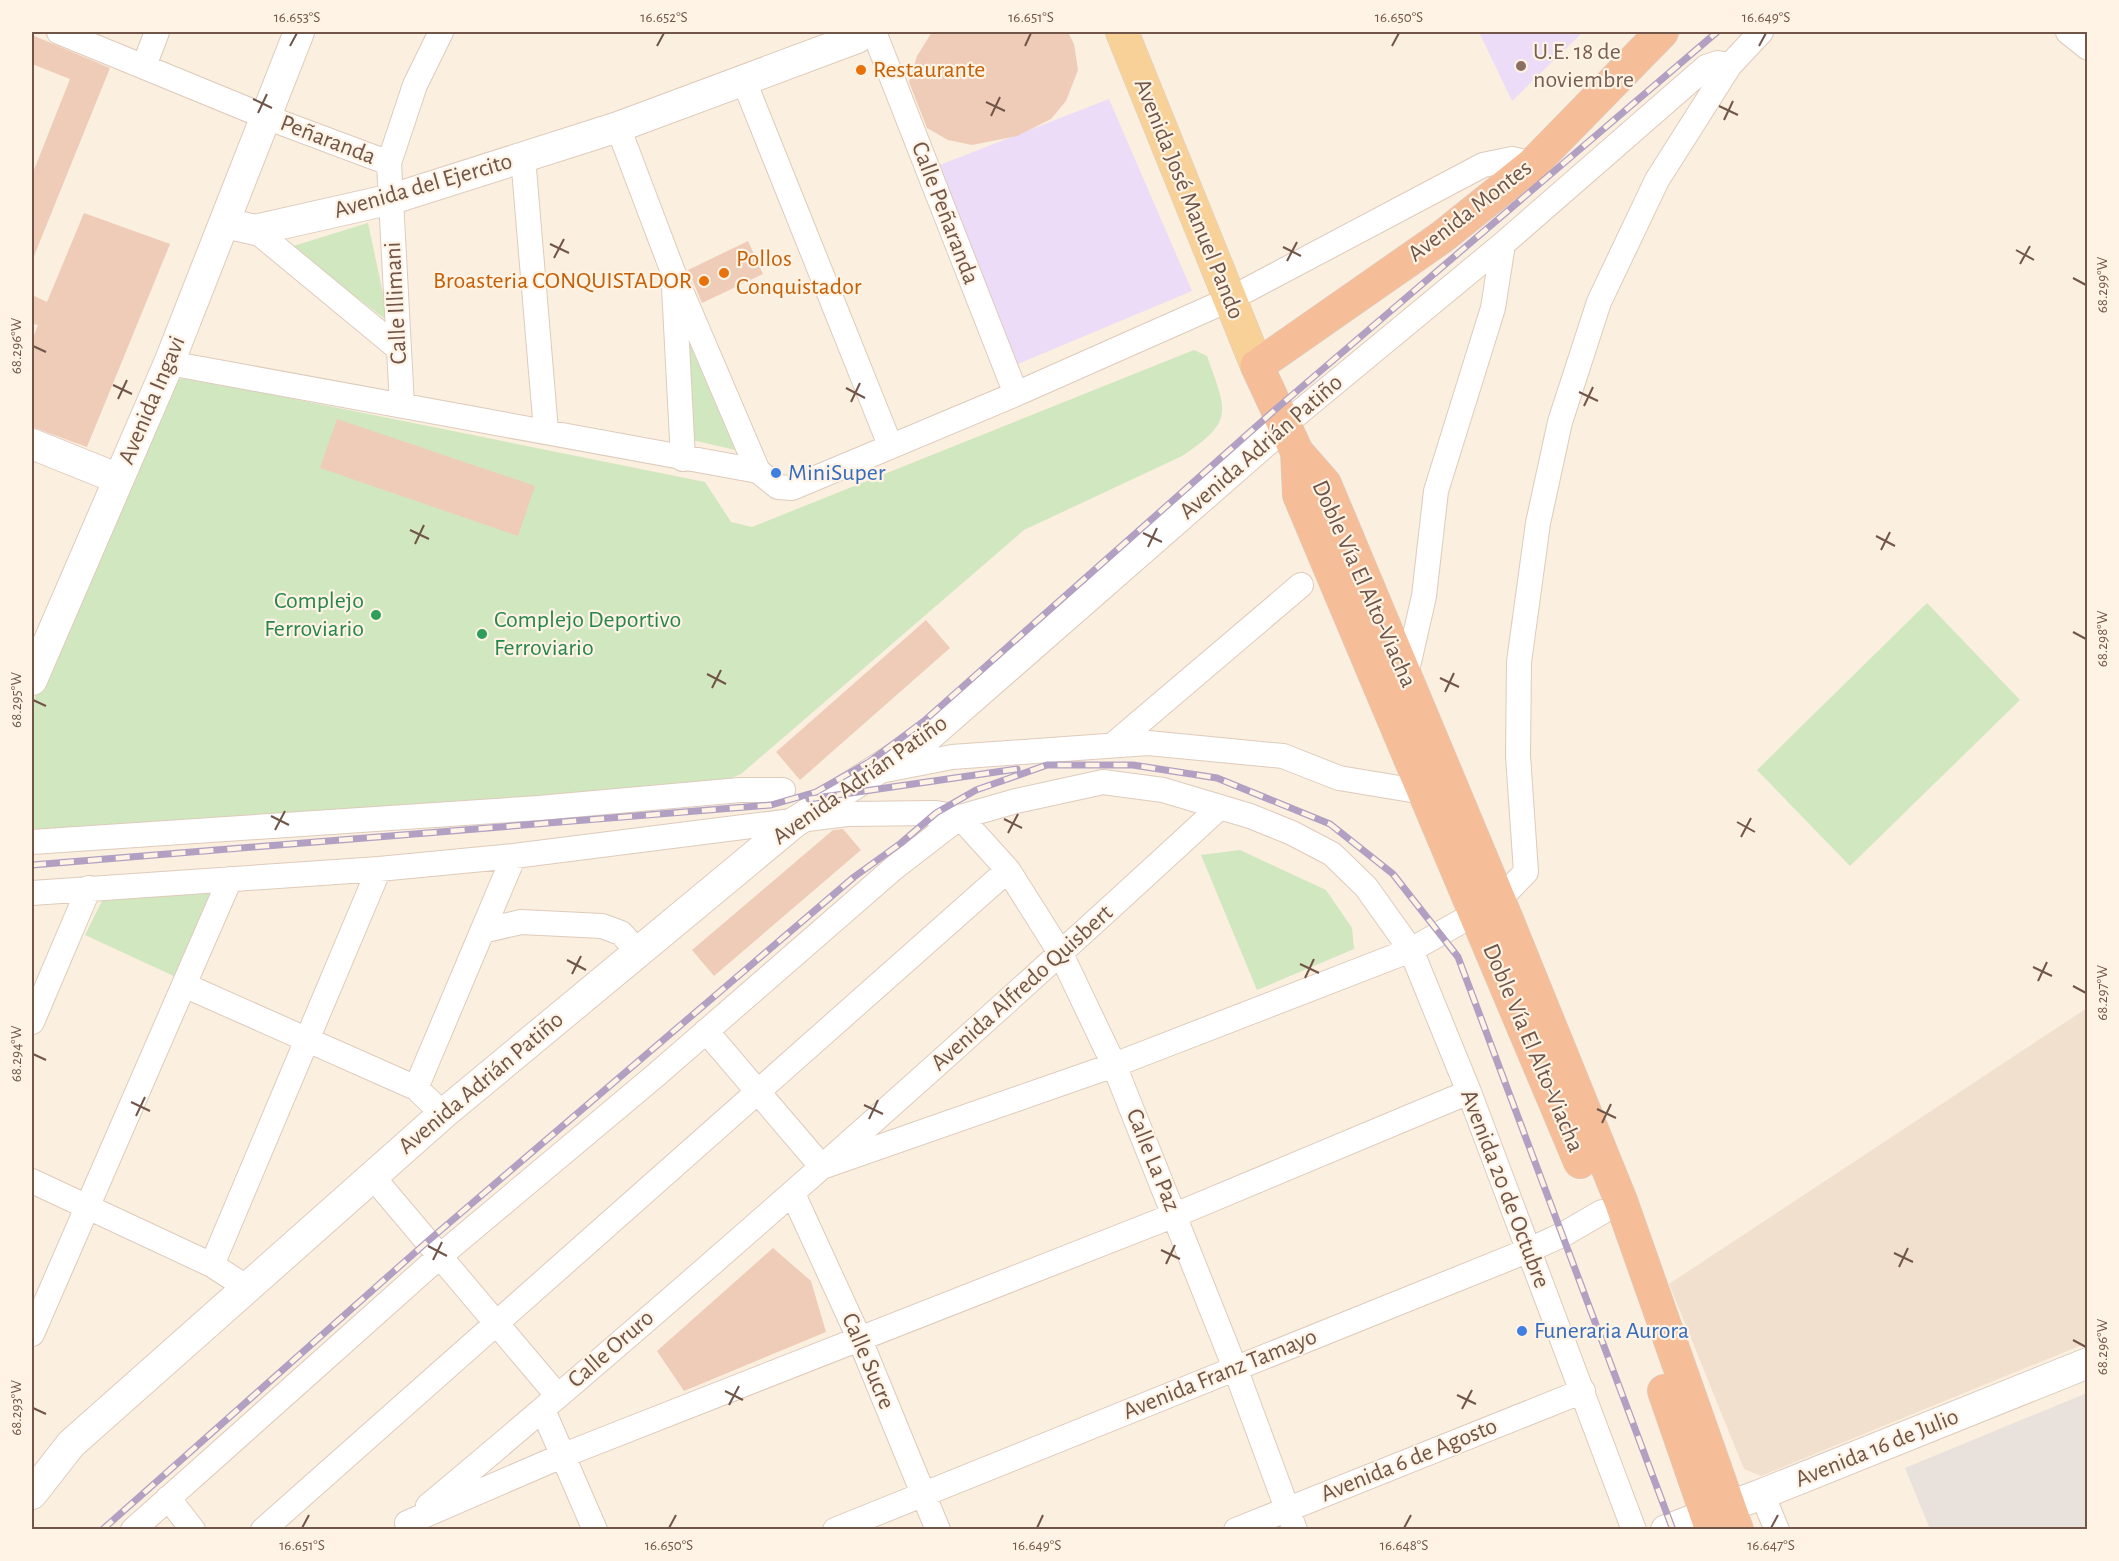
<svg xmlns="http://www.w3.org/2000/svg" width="2119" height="1561" viewBox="0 0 2119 1561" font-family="'Alegreya Sans',sans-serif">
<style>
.residential{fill:#f2e0ce}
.industrial{fill:#e9e1db}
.education{fill:#ecdcf7}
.green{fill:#d1e7bf}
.building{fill:#efccb8}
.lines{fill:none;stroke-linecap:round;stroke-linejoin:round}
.minor-casing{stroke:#decbbc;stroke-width:26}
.tertiary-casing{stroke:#decbbc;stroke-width:32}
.primary-casing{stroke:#d7cfcc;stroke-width:34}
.trunk-casing{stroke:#d7cfcc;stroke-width:34}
.minor{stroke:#fff;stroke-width:24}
.tertiary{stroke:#fff;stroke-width:30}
.primary{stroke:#f8d199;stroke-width:33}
.trunk{stroke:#f6be98;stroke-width:33}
.rail-casing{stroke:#b1a0c2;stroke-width:7}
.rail{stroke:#fef3e4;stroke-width:4.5;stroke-dasharray:14;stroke-linecap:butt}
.ticks{fill:none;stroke:#705548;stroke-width:2}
.education-dot{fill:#8d6e63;stroke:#fef3e4;stroke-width:2}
.food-dot{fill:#e8710a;stroke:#fef3e4;stroke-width:2}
.shop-dot{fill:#3f7fe0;stroke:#fef3e4;stroke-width:2}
.leisure-dot{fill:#2e9e5b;stroke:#fef3e4;stroke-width:2}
.labels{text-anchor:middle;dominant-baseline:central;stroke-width:4.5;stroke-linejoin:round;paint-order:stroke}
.education-label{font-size:24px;fill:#785e54;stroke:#fef3e4;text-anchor:start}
.food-label{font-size:24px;fill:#c56008;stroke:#fef3e4;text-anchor:start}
.street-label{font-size:24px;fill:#705548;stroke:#fef3e4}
.shop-label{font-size:24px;fill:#366cbe;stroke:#fef3e4;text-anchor:start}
.leisure-label{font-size:24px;fill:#27864d;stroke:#fef3e4;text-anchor:end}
.neatline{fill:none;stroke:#705548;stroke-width:2}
.ticks-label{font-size:15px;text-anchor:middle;fill:#705548}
</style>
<rect width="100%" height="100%" fill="#fbefdf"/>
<path class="residential" d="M2087 1008V1343L1761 1476 1744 1469 1669 1284Z"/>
<path class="industrial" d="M2087 1393V1529H1930L1905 1468Z"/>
<path class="education" d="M1479 32H1583L1512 101Z
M1109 99 1192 291 1013 366 932 168Z"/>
<path class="green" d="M368 223 389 322 290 247Z
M679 304 744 452 688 439Z
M1194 350 1207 356C1226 411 1236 420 1182 456L1024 530 741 774 723 782 32 841V704L177 379 190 378 705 482 731 522 752 527Z
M1927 603 2020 700 1850 866 1757 770Z
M1240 850 1326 890 1352 928 1354 949 1257 990 1201 855Z
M213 891 178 978 85 935 102 901Z"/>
<path class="building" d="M932 32H1068L1074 44 1078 70 1066 101 1051 119 1017 136 972 145 948 140 927 128 909 82 917 56Z
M32 35 110 68 32 261V175L70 79 32 64Z
M84 213 170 244 87 447 32 427V340L38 325 32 324V295L47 302Z
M748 241 763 274 702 303 688 270Z
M337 419 535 486 518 536 320 468Z
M926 620 950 648 800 780 776 752Z
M843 829 861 850 714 976 692 950 833 830Z
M773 1248 811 1281 826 1332 684 1391 657 1351Z"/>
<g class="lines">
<defs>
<path id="minor" d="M59 32 266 117 389 163
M854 32 857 38 874 32 1016 394
M2068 32 2088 48
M144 66 157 32
M744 81 890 445
M618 127 673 272 758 471 778 487 792 488 1016 394 1228 300 1483 165 1512 159 1533 164
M523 157 546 431
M255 230 399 349
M674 287 683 459
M169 363 758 471
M402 405 389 163 415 85 441 32
M1284 425 1503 244 1706 67 1718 63 1730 65
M1406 675 1424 596 1436 491 1493 308 1503 244
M1114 744 1301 585
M880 771 952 757 1148 743 1283 756 1339 778 1423 792
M32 842 539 808 740 790H783
M32 893 379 869 514 856 847 814 936 813 960 817 1008 870 1061 954 1114 1065 1235 1368 1295 1530
M482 931 521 922 602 926 621 933 638 952
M184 985 416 1088 443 1114
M32 1022 89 888
M706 1031 822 1167
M416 1088 514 856
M822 1167 1114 1065 1411 950 1499 900 1526 872 1518 756 1519 662 1538 523 1560 422 1599 302 1657 180 1730 65 1761 32
M372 1176 557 1395
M32 1181 212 1265 249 1289
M793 1194 860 1340 938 1530
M212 1265 379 869
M32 1334 230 879
M543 1410 595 1530
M1762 1494 1777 1530
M168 1498 193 1530
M428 1506C698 1280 961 1046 1220 807
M407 1523 564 1455 1175 1215 1469 1092
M133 1530 440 1256 656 1075 894 868 960 817 1016 801 1103 782 1163 790 1250 816 1292 833 1332 854 1366 887 1411 950 1469 1092 1634 1530
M263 1530 1008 870
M835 1530 1527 1251 1564 1234 1602 1212
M1236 1530 1583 1391"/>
<path id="tertiary" d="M225 223 255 230 392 199 618 127 857 38
M32 444 119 479
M32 680 169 363 299 32
M32 1494 71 1444 443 1114 795 822 925 739 1284 425
M1666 1530 1762 1494 2088 1363"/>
<path id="primary" d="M1122 32 1257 366"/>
<path id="trunk" d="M1662 32 1533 164 1442 237 1257 366 1297 452 1325 484 1499 900 1621 1201 1737 1530
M1297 452 1299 495 1580 1162
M1664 1391 1712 1530"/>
</defs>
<use href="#minor" class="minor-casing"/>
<use href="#tertiary" class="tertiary-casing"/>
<use href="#primary" class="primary-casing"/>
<use href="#trunk" class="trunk-casing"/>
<use href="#minor" class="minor"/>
<use href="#tertiary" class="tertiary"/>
<use href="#primary" class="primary"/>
<use href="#trunk" class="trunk"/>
<defs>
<path id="rail" d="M809 799 1017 769
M32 865 771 805 816 792 869 762 924 721 1276 409 1717 32
M102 1530 428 1241 854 877 901 843 936 813 976 790 1047 765H1133L1217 778 1330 824 1393 874 1458 957 1673 1530"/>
</defs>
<use href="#rail" class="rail-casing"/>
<use href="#rail" class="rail"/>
</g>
<path class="ticks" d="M290 46 297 33M657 46 664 33M1025 46 1031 33M1392 46 1399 33M1759 46 1766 33M253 99 272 108M986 102 1005 111M1719 106 1738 115M258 113 267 94M991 116 1000 97M1724 120 1733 101M550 244 569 253M1283 247 1301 256M2016 250 2034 260M554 258 564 239M1287 261 1297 242M2020 264 2030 246M2073 278 2086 285M33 346 46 352M113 385 132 394M846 388 865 398M1579 392 1598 401M118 399 127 380M851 402 860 383M1584 406 1593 387M410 530 429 539M1143 533 1162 542M1876 536 1895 546M415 544 424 525M1148 547 1157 528M1881 550 1890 532M2073 632 2086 639M707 674 726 684M1440 678 1459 687M712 688 721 670M1445 692 1454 673M33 700 46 706M271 816 289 825M1004 819 1022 828M1737 822 1755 832M275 830 285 811M1008 833 1018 814M1741 837 1751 818M567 960 586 970M1300 964 1319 973M2033 967 2052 976M572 974 581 956M1305 978 1314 959M2038 981 2047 962M2073 986 2086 993M33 1054 46 1060M131 1102 150 1111M864 1105 883 1114M1597 1109 1616 1118M136 1116 145 1097M869 1119 878 1100M1602 1123 1611 1104M428 1246 447 1256M1161 1250 1180 1259M1894 1253 1913 1262M433 1260 442 1242M1166 1264 1175 1245M1899 1267 1908 1248M2073 1340 2086 1347M725 1391 743 1400M1457 1395 1476 1404M729 1405 739 1386M33 1408 46 1414M1462 1409 1472 1390M302 1528 309 1515M669 1528 676 1515M1037 1528 1043 1515M1404 1528 1411 1515M1771 1528 1778 1515"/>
<circle class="education-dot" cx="1521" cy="66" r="6"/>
<g class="food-dot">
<circle cx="861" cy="70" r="6"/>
<circle cx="724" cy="273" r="6"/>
<circle cx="704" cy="281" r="6"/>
</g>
<g class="shop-dot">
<circle cx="776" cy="473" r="6"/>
<circle cx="1522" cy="1331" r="6"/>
</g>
<g class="leisure-dot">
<circle cx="376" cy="615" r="6"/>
<circle cx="482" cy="634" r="6"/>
</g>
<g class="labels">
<g class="education-label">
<text x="1533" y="52">U.E. 18 de<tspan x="1533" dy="28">noviembre</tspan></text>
</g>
<g class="food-label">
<text x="873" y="70">Restaurante</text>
<text x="736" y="259">Pollos<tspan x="736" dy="28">Conquistador</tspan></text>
<text x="692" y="281" text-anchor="end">Broasteria CONQUISTADOR</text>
</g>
<g class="street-label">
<text transform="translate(328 140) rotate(21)">Peñaranda</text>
<text transform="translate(423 186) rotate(-16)">Avenida del Ejercito</text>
<text transform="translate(1189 199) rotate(68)">Avenida José Manuel Pando</text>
<text transform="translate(1470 211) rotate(-38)">Avenida Montes</text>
<text transform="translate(945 213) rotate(69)">Calle Peñaranda</text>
<text transform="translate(396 303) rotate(-93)">Calle Illimani</text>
<text transform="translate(152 400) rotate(-67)">Avenida Ingavi</text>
<text transform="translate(1261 447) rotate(-41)">Avenida Adrián Patiño</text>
<text transform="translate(1364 584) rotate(66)">Doble Vía El Alto-Viacha</text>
<text transform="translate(860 780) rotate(-35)">Avenida Adrián Patiño</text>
<text transform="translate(1022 988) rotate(-42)">Avenida Alfredo Quisbert</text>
<text transform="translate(1533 1048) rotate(67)">Doble Vía El Alto-Viacha</text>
<text transform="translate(481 1083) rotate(-40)">Avenida Adrián Patiño</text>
<text transform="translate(1153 1160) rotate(68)">Calle La Paz</text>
<text transform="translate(1505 1189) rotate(69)">Avenida 20 de Octubre</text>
<text transform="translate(611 1349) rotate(-41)">Calle Oruro</text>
<text transform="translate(868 1361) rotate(67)">Calle Sucre</text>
<text transform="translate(1220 1374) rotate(-22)">Avenida Franz Tamayo</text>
<text transform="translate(1877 1448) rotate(-22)">Avenida 16 de Julio</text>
<text transform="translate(1409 1460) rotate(-22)">Avenida 6 de Agosto</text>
</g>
<g class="shop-label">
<text x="788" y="473">MiniSuper</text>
<text x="1534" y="1331">Funeraria Aurora</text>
</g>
<g class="leisure-label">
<text x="364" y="601">Complejo<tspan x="364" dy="28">Ferroviario</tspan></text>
<text x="494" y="620" text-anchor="start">Complejo Deportivo<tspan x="494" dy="28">Ferroviario</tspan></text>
</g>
</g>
<rect width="2119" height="1561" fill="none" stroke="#fef3e4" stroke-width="66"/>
<rect x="33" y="33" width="2053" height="1495" class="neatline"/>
<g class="ticks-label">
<text x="297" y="22">16.653°S</text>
<text x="664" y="22">16.652°S</text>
<text x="1031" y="22">16.651°S</text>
<text x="1399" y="22">16.650°S</text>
<text x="1766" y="22">16.649°S</text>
<text transform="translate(2102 285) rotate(-90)" y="5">68.299°W</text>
<text transform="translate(16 346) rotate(-90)" y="5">68.296°W</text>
<text transform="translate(2102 639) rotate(-90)" y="5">68.298°W</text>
<text transform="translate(16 700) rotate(-90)" y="5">68.295°W</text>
<text transform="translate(2102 993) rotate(-90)" y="5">68.297°W</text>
<text transform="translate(16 1054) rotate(-90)" y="5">68.294°W</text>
<text transform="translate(2102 1347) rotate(-90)" y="5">68.296°W</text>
<text transform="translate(16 1408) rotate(-90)" y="5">68.293°W</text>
<text x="302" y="1550">16.651°S</text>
<text x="669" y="1550">16.650°S</text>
<text x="1037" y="1550">16.649°S</text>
<text x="1404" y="1550">16.648°S</text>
<text x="1771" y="1550">16.647°S</text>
</g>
</svg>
